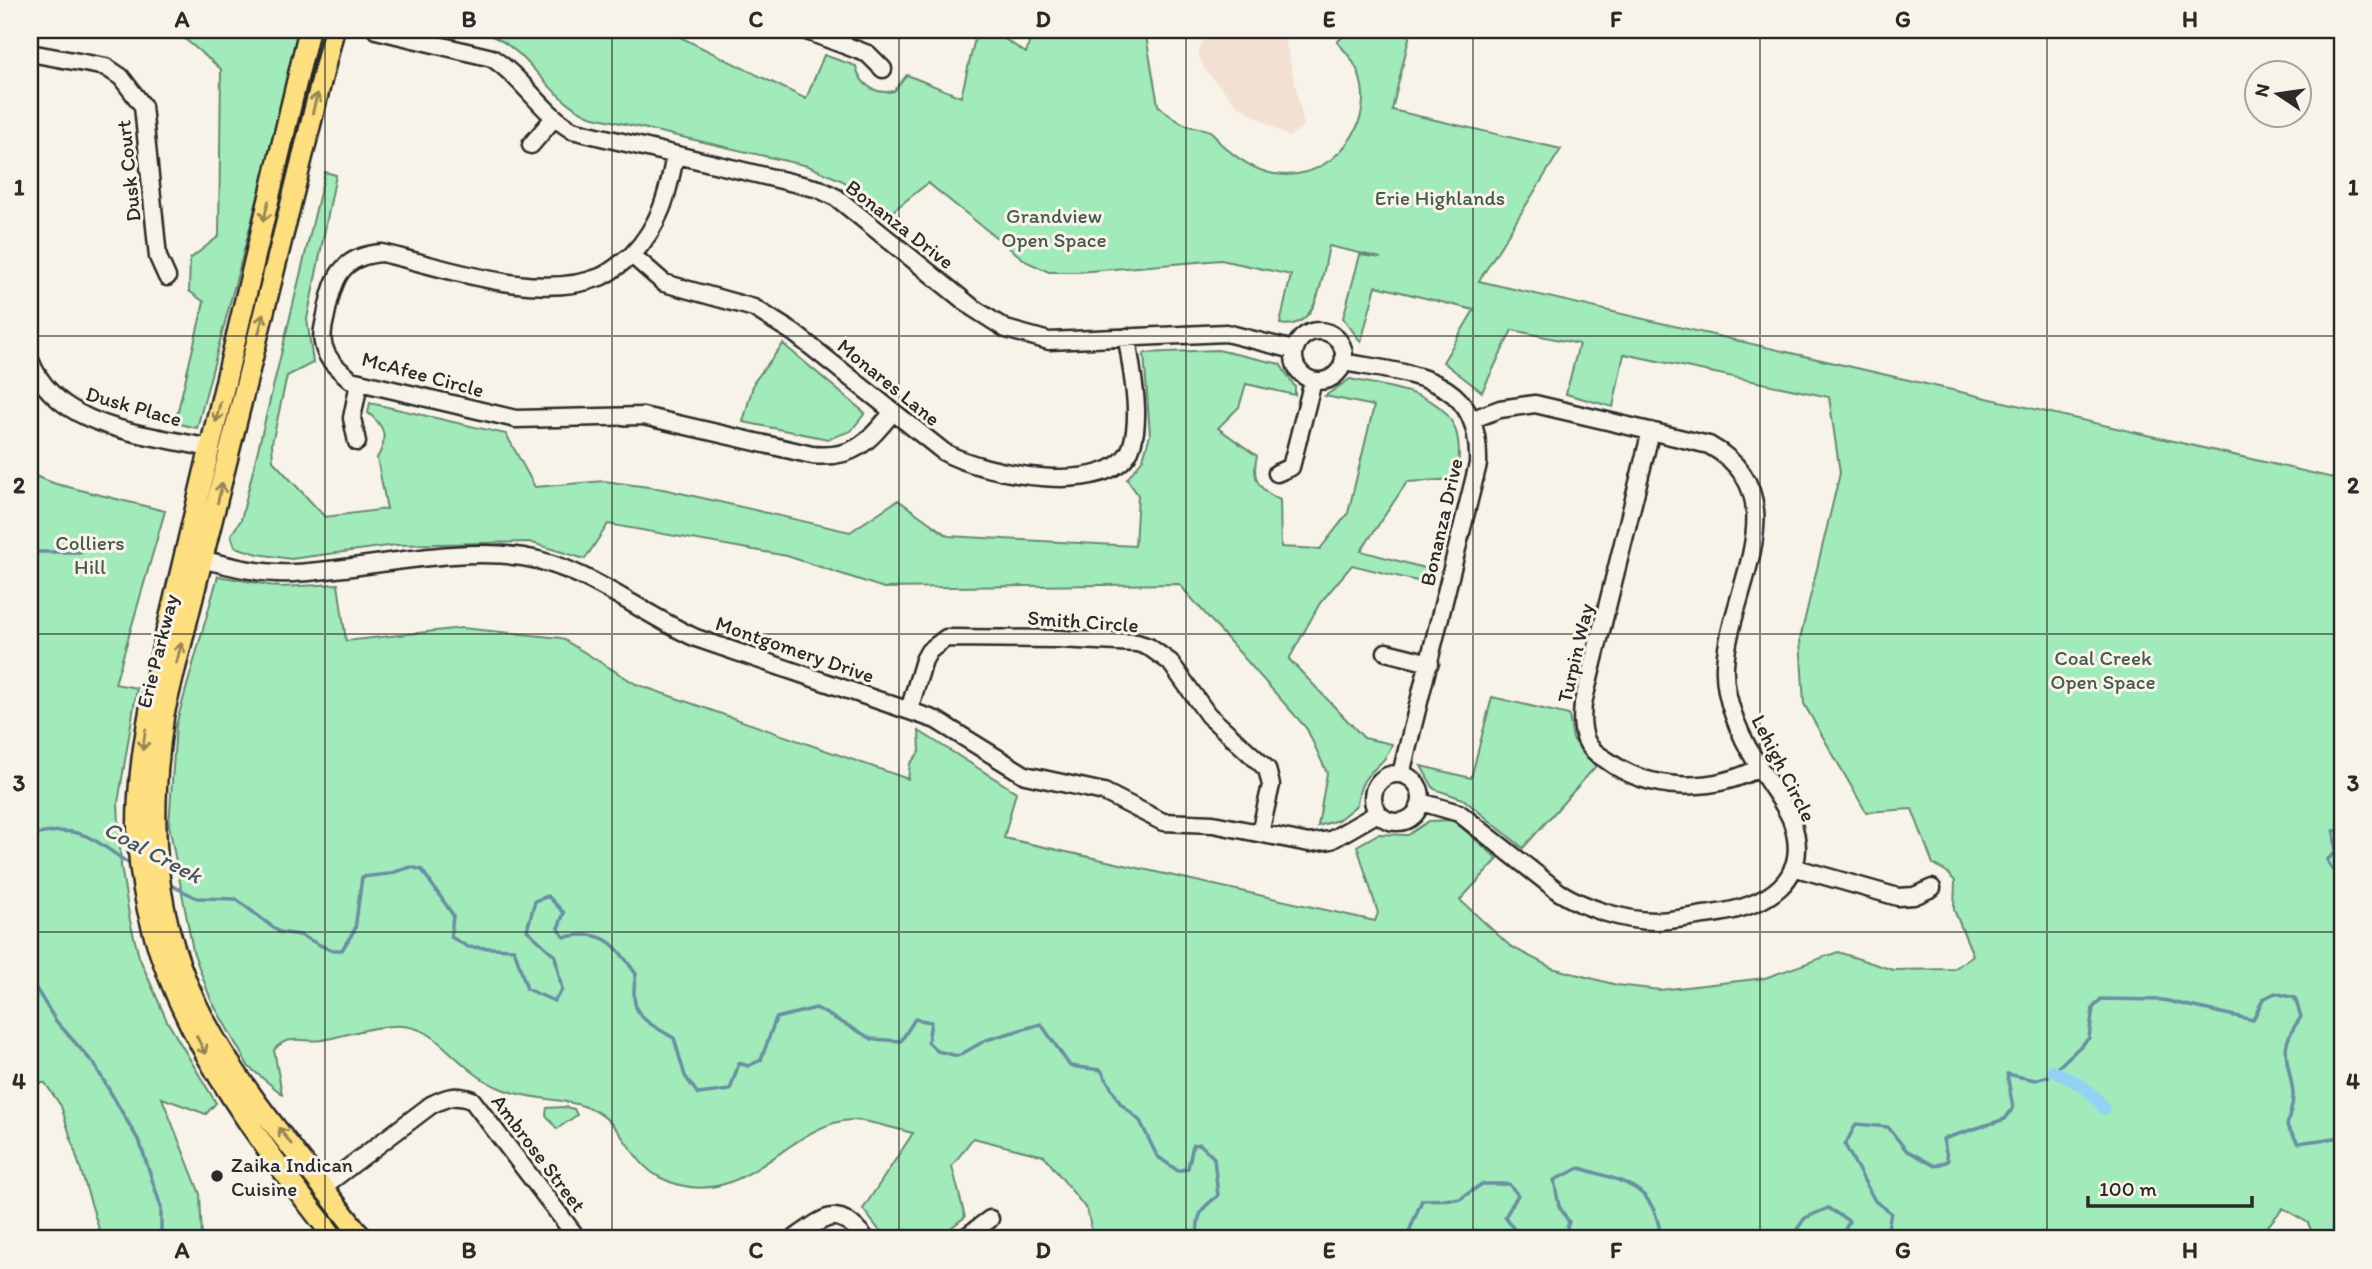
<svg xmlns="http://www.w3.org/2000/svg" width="2372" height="1269" viewBox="0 0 2372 1269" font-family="Itim,sans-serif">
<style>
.built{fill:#f3e0d2}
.green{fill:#a1eab9;stroke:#668a72;stroke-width:2}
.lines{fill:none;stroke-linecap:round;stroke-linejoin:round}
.stream{stroke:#698fa3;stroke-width:3.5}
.canal{stroke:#92d2f3;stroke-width:12}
.minor-casing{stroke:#2b2b2b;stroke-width:21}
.major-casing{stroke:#2b2b2b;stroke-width:24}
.minor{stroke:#f7f3e8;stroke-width:16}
.major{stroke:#fedf80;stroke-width:19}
.oneway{stroke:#948556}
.grid{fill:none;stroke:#2b2b2b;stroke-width:2;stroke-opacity:0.55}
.poi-dot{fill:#2b2b2b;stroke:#f7f3e8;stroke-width:2.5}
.labels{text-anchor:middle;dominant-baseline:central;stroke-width:6;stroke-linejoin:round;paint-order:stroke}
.street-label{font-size:21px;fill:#2b2b2b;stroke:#f7f3e8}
.park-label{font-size:21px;fill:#485b4e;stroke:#f7f3e8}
.poi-label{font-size:21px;fill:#2b2b2b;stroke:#f7f3e8;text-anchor:start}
.water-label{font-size:23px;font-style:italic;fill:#45555d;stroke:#f7f3e8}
.neatline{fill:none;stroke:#2b2b2b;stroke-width:2.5}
.grid-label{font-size:23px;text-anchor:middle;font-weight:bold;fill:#2b2b2b}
</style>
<rect width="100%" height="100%" fill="#f7f3e8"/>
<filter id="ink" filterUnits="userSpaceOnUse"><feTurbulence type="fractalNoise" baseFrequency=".0143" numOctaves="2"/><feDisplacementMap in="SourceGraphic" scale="14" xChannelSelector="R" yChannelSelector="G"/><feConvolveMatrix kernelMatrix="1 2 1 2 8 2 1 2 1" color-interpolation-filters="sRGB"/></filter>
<g filter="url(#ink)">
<path class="built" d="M1242 30H1283L1304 125 1289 137 1236 104 1205 70 1198 53 1202 43 1211 36Z"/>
<path class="green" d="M174 30H293L299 42 197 428 175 423 204 302 189 291 190 259 219 236 221 69Z
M469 30H666L806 99 824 55 856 66C860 85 875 95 894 91L907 75 961 97 977 30H991L1026 53 1033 30H1145L1158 105C1167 113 1177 122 1189 126 1195 128 1204 128 1210 131 1214 133 1217 140 1220 143 1232 154 1250 167 1266 172 1321 189 1377 132 1360 78 1356 63 1347 53 1337 42L1350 30H1411L1392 110 1561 149 1479 281 2342 480V1216L2333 1219 2336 1239H2315L2308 1223 2283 1208 2257 1239H1094L1087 1210 1044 1156 973 1138 952 1166 965 1217 936 1239H886L863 1209 913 1133C894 1129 870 1120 851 1120 787 1123 742 1218 661 1178 631 1163 624 1126 595 1111 569 1097 531 1101 502 1089 474 1078 457 1057 435 1039 402 1012 357 1034 322 1040 303 1043 288 1033 274 1050L282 1094 249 1067 211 1000 193 951 169 825 176 725 218 576 280 587 338 584 346 641 462 628 561 638 636 684 908 779 910 764 920 751 919 731 1016 792 1004 838 1375 921 1378 913 1357 846 1378 834 1408 835 1429 821 1453 820 1498 859 1460 900 1510 946 1552 968 1617 985 1660 990 1765 978 1838 952 1893 970 1954 969 1973 955 1954 910 1955 881 1947 872 1933 864 1912 809 1866 812 1804 704 1800 639 1840 473 1829 397 1624 354 1613 407 1566 394 1579 344 1512 330 1482 392 1443 362 1474 310 1376 286 1361 342 1343 318 1360 255 1381 258 1329 246C1322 273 1320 332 1280 324L1291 275 1221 260 1078 272H1049L1027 262 928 183 888 215 843 181 808 166 590 116C547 98 532 55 496 38 488 34 477 32 469 30Z
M325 172 336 175 307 319 313 363 287 376 272 443 273 461 325 517 387 509 377 458C388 440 386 426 368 413L370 403 506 434 535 487 604 481 663 489 850 532 898 500 948 536 1135 546 1138 495 1127 479 1143 459 1150 435 1144 353 1218 350 1280 364 1295 387V395L1246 384 1239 407 1218 428 1257 456C1251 479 1259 490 1280 500L1281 547 1320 549 1348 513 1374 406 1325 396 1350 379C1414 393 1473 395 1456 479L1407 482 1361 551 1432 570 1429 584 1352 565 1320 603 1289 659 1364 738 1392 744C1383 773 1361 765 1357 805L1338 820 1318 826 1327 773 1307 729 1179 584 884 588 787 556 608 524 585 559 529 542 396 545 291 559 258 554 235 547 231 535 241 520Z
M783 344 865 413 851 431 828 439 743 422 754 382Z
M30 474 56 484 165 511 115 684 137 688 118 803 121 866 130 921 139 957 167 1021 216 1103 206 1114 162 1098 200 1194 202 1239H102L61 1106 45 1083H32L30 1079Z
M1492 697 1569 715 1573 739 1596 766 1523 848 1463 799 1434 789 1421 766 1471 778Z
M564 1107 574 1109 577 1115 557 1129 546 1115 547 1108Z"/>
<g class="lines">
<path class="stream" d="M30 552H81
M2342 830 2334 831 2336 852 2327 860 2342 887
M30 836C83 822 93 840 134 867
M166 883 197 898 236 899 279 932 300 935 330 950H342L355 929 362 877 388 874 411 867 422 870 453 915 451 937 468 947 514 949 527 989 554 1001 562 990 555 956 527 930 535 901 548 896 564 913 558 928 564 937C605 929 613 942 636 974 628 1014 641 1019 674 1038L685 1076 698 1094 730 1090 739 1063 748 1066 761 1060 776 1018 816 1008 872 1039 901 1041 915 1019 931 1022 928 1042 937 1051 958 1056 986 1040 1041 1024 1070 1066 1101 1070 1120 1103 1140 1121 1157 1156 1178 1171 1188 1168 1193 1145 1200 1144 1214 1158 1218 1196C1200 1208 1196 1217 1198 1239
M30 979 56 1021 94 1064 140 1143 161 1207V1239
M1406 1239 1422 1200 1460 1199 1482 1184H1509L1518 1195 1505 1217 1516 1232 1565 1233 1569 1222 1559 1206 1554 1180 1580 1168C1626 1183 1655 1184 1661 1239
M1790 1239 1805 1218 1828 1208 1849 1221 1841 1239
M1873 1239 1888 1228 1891 1213 1875 1201 1845 1145 1856 1124 1888 1127 1906 1150 1935 1166 1948 1161 1943 1139 2005 1119 2013 1108 2007 1074 2035 1080 2049 1076 2089 1038 2093 1008 2101 999 2163 1000 2253 1020 2263 999 2275 993 2295 998 2301 1017C2276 1050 2289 1058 2293 1093 2294 1103 2289 1116 2287 1126L2298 1143 2342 1137"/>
<path class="canal" d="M2053 1071C2075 1081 2091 1088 2104 1109"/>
<defs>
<path id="minor" d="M376 30 492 58C523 78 540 111 572 130L819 189 837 198 973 308 1006 329 1049 341 1226 333 1294 350
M804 30 868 54 883 69
M30 53 106 67 121 77 143 106 158 257 167 277
M531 145 553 119
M675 155C668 195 660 225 632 255L664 283 754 308 794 333 944 452C980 473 1115 501 1132 445 1142 413 1131 370 1127 337
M632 255C622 262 612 272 600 277 536 302 447 268 382 253 340 256 333 279 326 315 324 325 320 336 324 347 328 362 340 370 351 380L516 419 643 416 812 455C854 459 867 443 893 412
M1294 356a25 25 0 1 1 50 0a25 25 0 1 1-50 0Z
M30 360C57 430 145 433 209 448
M1343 362C1413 375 1481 375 1478 464L1401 774
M1651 431 1583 703C1582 716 1581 728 1586 740 1589 748 1598 755 1605 759 1649 792 1711 793 1759 768
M357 442 352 418 359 383
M1277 473 1291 467 1313 381
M194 557C225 565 261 575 294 573 367 569 450 546 523 557 587 567 638 612 696 638L936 720 1025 775 1104 792 1163 822 1213 824 1309 843 1331 840 1378 813
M1386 652 1430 663
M909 710 924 660 929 651 946 638 1059 639 1137 643 1149 647 1170 662 1208 715 1267 769 1271 785 1260 833
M1373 798a24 24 0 1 1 48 0a24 24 0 1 1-48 0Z
M1421 802 1459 813 1559 892C1585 908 1624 921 1655 921 1673 921 1694 916 1712 914 1765 907 1814 881 1791 819 1785 805 1774 791 1766 778 1745 746 1723 705 1725 665 1730 588 1800 495 1709 445L1535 404 1500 409 1473 419
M1793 867 1898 897 1914 896 1932 888
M324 1186 431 1105C447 1097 455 1094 472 1100L578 1239
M794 1239C826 1216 837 1204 866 1239
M963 1239 990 1219"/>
<path id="major" d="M309 30 157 671C146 728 135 786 138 845 147 996 246 1125 335 1239
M334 30 164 714C148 821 152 921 204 1019 246 1099 310 1168 363 1239"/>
</defs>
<use href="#minor" class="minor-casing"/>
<use href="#major" class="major-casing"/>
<use href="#minor" class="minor"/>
<use href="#major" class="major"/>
</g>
<defs><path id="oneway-shaft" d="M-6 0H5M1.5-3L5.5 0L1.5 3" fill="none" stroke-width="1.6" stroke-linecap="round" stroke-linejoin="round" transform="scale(1.75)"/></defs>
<g class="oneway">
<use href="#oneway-shaft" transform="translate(315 103) rotate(-76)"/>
<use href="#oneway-shaft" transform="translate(266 211) rotate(104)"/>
<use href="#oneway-shaft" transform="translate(261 324) rotate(-76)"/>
<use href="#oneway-shaft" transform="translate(218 412) rotate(103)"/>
<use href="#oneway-shaft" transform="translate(220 493) rotate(-76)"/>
<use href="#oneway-shaft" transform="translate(179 653) rotate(-76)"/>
<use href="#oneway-shaft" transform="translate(144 740) rotate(98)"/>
<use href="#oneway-shaft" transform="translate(201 1045) rotate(63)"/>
<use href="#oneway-shaft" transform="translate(285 1136) rotate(-127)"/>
</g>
</g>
<path class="grid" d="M325 30V1239M612 30V1239M899 30V1239M1186 30V1239M1473 30V1239M1760 30V1239M2047 30V1239M30 336H2342M30 634H2342M30 932H2342"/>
<circle class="poi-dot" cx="217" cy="1176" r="7"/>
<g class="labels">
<g class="street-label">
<text transform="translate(128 171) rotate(-96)">Dusk Court</text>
<text transform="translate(900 224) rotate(38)">Bonanza Drive</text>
<text transform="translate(423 374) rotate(15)">McAfee Circle</text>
<text transform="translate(889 382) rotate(39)">Monares Lane</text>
<text transform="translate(134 406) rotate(16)">Dusk Place</text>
<text transform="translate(1441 522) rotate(-77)">Bonanza Drive</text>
<text transform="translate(1083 621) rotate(4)">Smith Circle</text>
<text transform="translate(795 649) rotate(19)">Montgomery Drive</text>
<text transform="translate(157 651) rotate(-76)">Erie Parkway</text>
<text transform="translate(1575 653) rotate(-77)">Turpin Way</text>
<text transform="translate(1784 768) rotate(63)">Lehigh Circle</text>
<text transform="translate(539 1153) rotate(53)">Ambrose Street</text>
</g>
<g class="park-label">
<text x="1440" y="197">Erie Highlands</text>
<text x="1054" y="215">Grandview<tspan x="1054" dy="24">Open Space</tspan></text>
<text x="90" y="542">Colliers<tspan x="90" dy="24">Hill</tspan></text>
<text x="2103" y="657">Coal Creek<tspan x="2103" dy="24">Open Space</tspan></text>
</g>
<g class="poi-label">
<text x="231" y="1164">Zaika Indican<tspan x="231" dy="24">Cuisine</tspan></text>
</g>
<g class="water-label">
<text transform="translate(153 852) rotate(28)">Coal Creek</text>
</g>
</g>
<rect width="2372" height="1269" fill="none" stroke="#f7f3e8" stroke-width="77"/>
<g transform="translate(2278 94) rotate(283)"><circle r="33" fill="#f7f3e8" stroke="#a5a39c" stroke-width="2"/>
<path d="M0-5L12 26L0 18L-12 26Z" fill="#2b2b2b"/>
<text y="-10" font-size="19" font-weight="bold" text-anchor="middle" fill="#2b2b2b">N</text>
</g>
<path d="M2088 1196v10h164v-10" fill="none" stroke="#2b2b2b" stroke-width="3.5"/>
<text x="2099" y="1196" font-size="21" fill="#2b2b2b" stroke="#f7f3e8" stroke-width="5" paint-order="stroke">100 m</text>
<rect x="38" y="38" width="2296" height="1192" class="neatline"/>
<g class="grid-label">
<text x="182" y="27">A</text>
<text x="469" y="27">B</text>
<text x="756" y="27">C</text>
<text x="1043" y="27">D</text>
<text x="1329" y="27">E</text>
<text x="1616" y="27">F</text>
<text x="1903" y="27">G</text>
<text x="2190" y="27">H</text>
<text x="19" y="195">1</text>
<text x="2353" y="195">1</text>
<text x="19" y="493">2</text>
<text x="2353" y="493">2</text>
<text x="19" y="791">3</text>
<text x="2353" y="791">3</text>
<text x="19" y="1089">4</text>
<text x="2353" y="1089">4</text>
<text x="182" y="1258">A</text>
<text x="469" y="1258">B</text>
<text x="756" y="1258">C</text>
<text x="1043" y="1258">D</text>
<text x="1329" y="1258">E</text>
<text x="1616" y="1258">F</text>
<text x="1903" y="1258">G</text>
<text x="2190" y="1258">H</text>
</g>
</svg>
